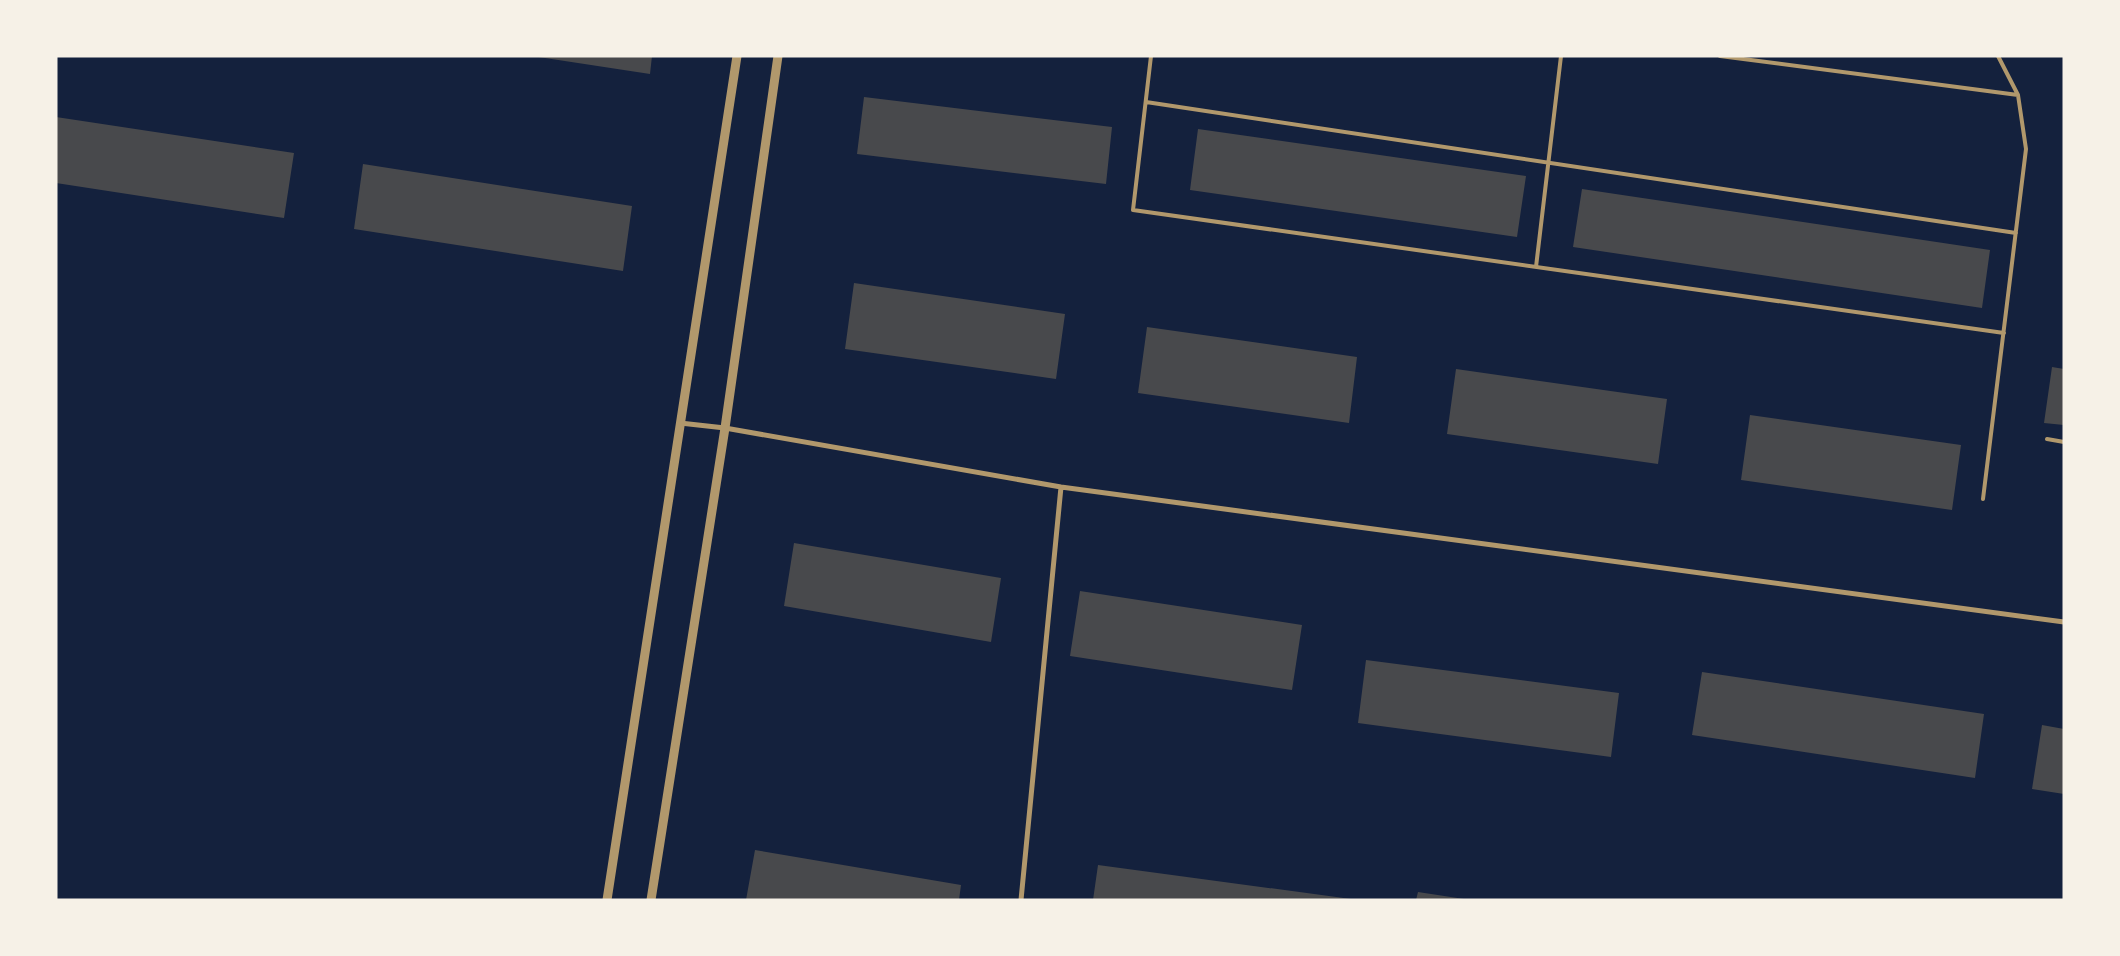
<svg xmlns="http://www.w3.org/2000/svg" width="2120" height="956" viewBox="0 0 2120 956" font-family="Bitter,serif">
<style>
.building{fill:#48494c}
.lines{fill:none;stroke-linecap:round;stroke-linejoin:round}
.service{stroke:#b1986c;stroke-width:4}
.minor{stroke:#b1986c;stroke-width:5}
.tertiary{stroke:#b1986c;stroke-width:9}
</style>
<rect width="100%" height="100%" fill="#14213d"/>
<path class="building" d="M532 56H652L650 74Z
M864 97 1112 127 1106 184 857 154Z
M56 117 294 153 284 218 56 183Z
M1198 129 1526 176 1517 237 1190 190Z
M363 164 632 206 623 271 354 229Z
M1582 189 1990 250 1982 308 1573 247Z
M854 283 1065 314 1056 379 845 349Z
M1147 327 1357 357 1349 423 1138 393Z
M2052 367 2064 369V425L2044 423Z
M1456 369 1667 399 1658 464 1447 434Z
M1750 415 1961 445 1952 510 1741 480Z
M794 543 1001 578 991 642 784 606Z
M1080 591 1302 625 1292 690 1070 656Z
M1366 660 1619 693 1611 757 1358 723Z
M1702 672 1984 714 1975 778 1692 735Z
M2042 725 2064 729V794L2032 789Z
M755 850 961 885 959 900H746Z
M1098 865 1351 899V900H1093Z
M1418 892 1464 899V900H1416Z"/>
<g class="lines">
<path class="service" d="M1151 56 1133 210 2004 333
M1720 56 2018 95
M1146 102 2016 233
M1536 267 1561 56
M2047 439 2064 442
M1983 499 2026 149 2018 95 1998 56"/>
<path class="minor" d="M680 423 725 428 1061 487 2064 622
M1021 900 1061 487"/>
<path class="tertiary" d="M607 900 737 56
M651 900 725 428 778 56"/>
</g>
<rect width="2120" height="956" fill="none" stroke="#f6f1e7" stroke-width="115"/>
</svg>
